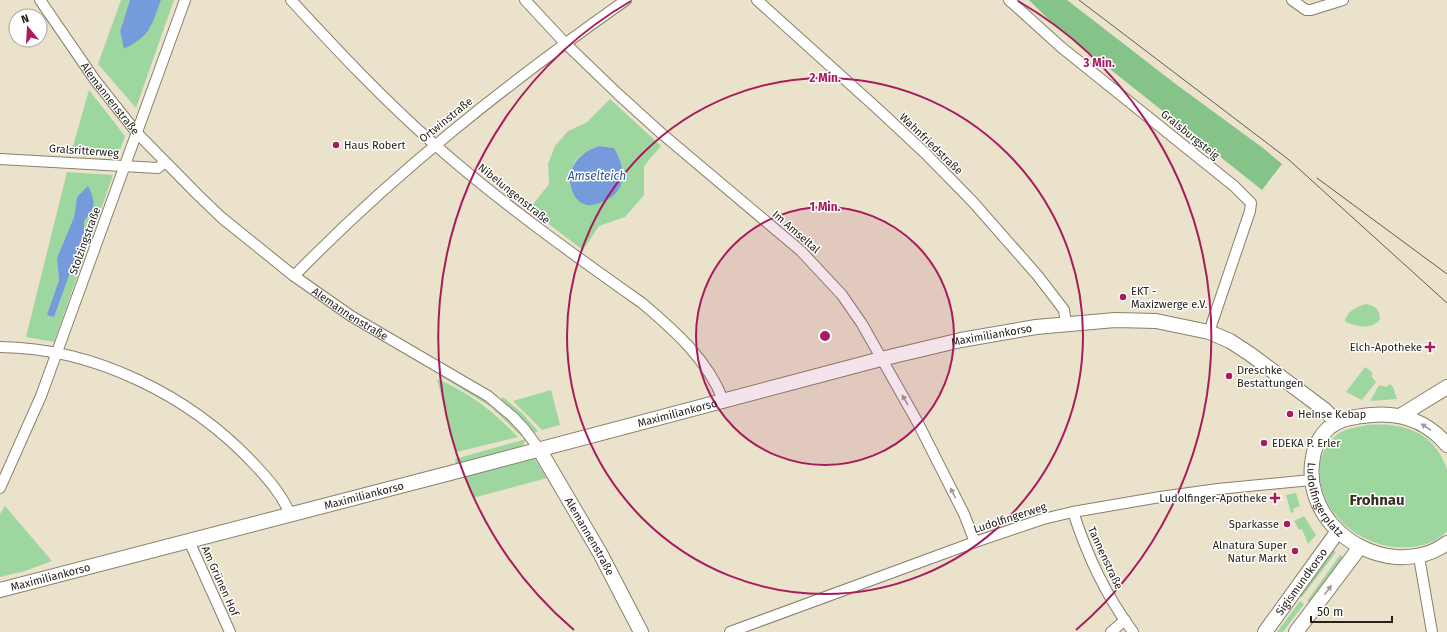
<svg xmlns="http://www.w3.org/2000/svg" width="1447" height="632" viewBox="0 0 1447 632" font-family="'Fira Sans',sans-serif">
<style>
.green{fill:#9ed6a0;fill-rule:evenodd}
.forest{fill:#86c389}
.water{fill:#769bdb}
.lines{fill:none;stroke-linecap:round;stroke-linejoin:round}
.street-casing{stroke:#88806c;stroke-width:12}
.secondary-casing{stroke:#88806c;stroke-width:16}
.street{stroke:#fff;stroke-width:10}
.secondary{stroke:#fff;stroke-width:14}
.tram{stroke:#625c50;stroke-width:1}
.oneway{fill:#9d9c98}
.ring{fill:none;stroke:#a81c5d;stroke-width:2}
.poi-dot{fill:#a81c5d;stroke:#fff;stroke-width:1.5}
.labels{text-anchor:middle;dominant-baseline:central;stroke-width:3;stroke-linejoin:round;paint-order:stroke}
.street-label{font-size:11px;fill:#26221a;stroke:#fff}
.poi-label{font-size:11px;fill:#26221a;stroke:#fff;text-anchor:start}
.water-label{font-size:12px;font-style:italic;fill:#2854a0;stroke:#fff}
.district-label{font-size:15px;font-weight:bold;fill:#352e1d;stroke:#fff}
.centre{fill:#a81c5d;stroke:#fff;stroke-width:2}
.ring-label{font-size:12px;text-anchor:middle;font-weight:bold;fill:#a81c5d;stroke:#fff;stroke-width:3;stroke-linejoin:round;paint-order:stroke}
</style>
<rect width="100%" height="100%" fill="#ebe2cc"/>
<path class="green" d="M121 0H130L120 31 125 49 150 28 161 0H174L136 108 98 64Z
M89 90 125 136 118 156 71 153Z
M610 99 661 146 644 166V195L625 217 599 226 583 250 529 209 549 184 548 164 555 146 568 131 586 123ZM599 146 614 148C622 160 624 169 621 183L581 202C573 195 573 190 573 180 573 176 572 171 573 167 575 156 589 149 599 146Z
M67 172 113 175 54 342 26 337ZM77 197 92 212 84 221V234L54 316 48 315 59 280 57 258 74 217Z
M1366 304C1375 306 1380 309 1380 319 1373 330 1357 327 1346 322L1345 319C1349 311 1357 306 1366 304Z
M1365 367 1372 372V377L1376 382 1362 400 1346 392Z
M441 374 483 397 506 416 524 435 521 436 491 407 444 378 439 377Z
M437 379C469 392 495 413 518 437L456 452Z
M1390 384 1393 387 1397 399 1370 401 1379 385 1386 387Z
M551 390 560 425 542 430 513 401Z
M503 397 522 413 538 431 535 433 518 415 501 399Z
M1367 425C1396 423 1426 428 1441 456 1443 460 1446 465 1447 470 1447 489 1447 512 1447 531 1438 541 1424 546 1411 547 1365 552 1315 514 1320 464 1322 451 1329 439 1341 432 1349 428 1358 427 1367 425Z
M526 439 523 445 520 447 456 464 455 459Z
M534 458 547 478 473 498 464 473Z
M1296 493 1300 506 1293 509 1294 512 1291 513 1286 495Z
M5 506 52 561 25 571 0 577V514Z
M1304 516 1316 535 1308 544 1302 529 1299 530 1294 521Z
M1331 549 1336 552 1302 597 1298 594Z
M1340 555 1346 560 1313 605 1307 601Z
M1300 601 1304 604 1283 632H1277Z"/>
<path class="forest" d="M1029 0H1067L1177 85 1263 148 1282 164 1262 190 1052 23Z"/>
<path class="water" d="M130 0H161C151 27 151 35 124 49L120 31Z
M599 146 614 148C627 168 627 193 602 202 597 204 592 206 587 205 573 202 568 184 571 172 575 158 586 150 599 146Z
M88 186C96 202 96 208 84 221V234L54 317 47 315 59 280 57 258 74 217 77 197Z"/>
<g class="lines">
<defs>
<g id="street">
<path id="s1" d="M40 0 95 80 137 133 198 195 222 218 294 276 351 316 488 396 513 417 525 430 539 449"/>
<path d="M291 0C337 50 383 99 434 144 500 202 571 253 642 303 674 330 708 360 723 400"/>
<path d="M525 0 565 43 618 94 661 133 801 251 842 295 862 324 918 423 964 514 975 542"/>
<path d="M757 0 880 111 926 154 973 202 1038 276 1064 310 1066 324"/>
<path d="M1009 0 1061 47 1234 186 1251 203 1250 211 1209 332"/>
<path d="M1292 0 1306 10H1311L1343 0"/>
<path d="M0 159 158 168 165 162"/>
<path d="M294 276C395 172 508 83 626 0"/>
<path d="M0 347C95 348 191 396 255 465 269 480 282 495 290 514"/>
<path d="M0 488 41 396 185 0"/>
<path d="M1073 512C1088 557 1105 594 1133 632"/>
<path d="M189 541 230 632"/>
<path d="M1419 557 1432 632"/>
<path d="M730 632 975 542 1043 519 1073 512 1160 497 1218 489 1311 480"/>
<path d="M1111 632 1125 620"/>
</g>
<g id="secondary">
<path d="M1400 416 1447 387"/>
<path id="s2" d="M1447 445C1428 422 1401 412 1371 415 1361 416 1344 418 1336 423 1323 430 1315 444 1313 457 1303 508 1346 553 1396 557 1415 558 1431 555 1447 543"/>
<path id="s3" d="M539 449 600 553 641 632"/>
<path id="s4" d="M0 590 458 471 881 359 961 340 1036 327 1115 320 1156 321 1209 332 1230 341 1250 354 1325 410 1336 422"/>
<path id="s5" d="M1265 632 1338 531"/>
<path d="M1296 632 1360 547"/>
</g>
</defs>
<use href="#street" class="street-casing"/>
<use href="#secondary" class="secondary-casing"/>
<use href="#street" class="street"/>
<use href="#secondary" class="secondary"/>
<path class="tram" d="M1079 0 1288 159 1447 303
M1317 178 1447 274"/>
</g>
<defs><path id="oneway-solid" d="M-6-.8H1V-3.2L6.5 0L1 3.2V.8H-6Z"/></defs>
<g class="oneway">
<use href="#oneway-solid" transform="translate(905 400) rotate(-120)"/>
<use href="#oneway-solid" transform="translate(1426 427) rotate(-147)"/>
<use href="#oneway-solid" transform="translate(953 493) rotate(-116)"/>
<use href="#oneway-solid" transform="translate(1328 590) rotate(-53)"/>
</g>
<circle cx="825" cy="336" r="129" fill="#a81c5d" fill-opacity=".12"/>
<g class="ring">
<circle cx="825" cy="336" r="129"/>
<circle cx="825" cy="336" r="258"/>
<path d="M574 630A387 387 0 0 1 631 1M1018 1A387 387 0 0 1 1076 630"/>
</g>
<g class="poi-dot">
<circle cx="336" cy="145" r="4"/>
<circle cx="1123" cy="297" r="4"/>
<path d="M1428 341h4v4h4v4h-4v4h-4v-4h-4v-4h4z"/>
<circle cx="1229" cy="376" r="4"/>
<circle cx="1290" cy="414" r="4"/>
<circle cx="1264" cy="443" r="4"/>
<path d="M1273 492h4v4h4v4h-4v4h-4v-4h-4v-4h4z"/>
<circle cx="1287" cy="524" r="4"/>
<circle cx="1295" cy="551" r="4"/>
</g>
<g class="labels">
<g class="street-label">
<text stroke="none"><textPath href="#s1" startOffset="121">Alemannenstraße</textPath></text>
<text transform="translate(446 120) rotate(-39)">Ortwinstraße</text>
<text transform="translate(1190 135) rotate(39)">Gralsburgsteig</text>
<text transform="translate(931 144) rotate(44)">Wahnfriedstraße</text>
<text transform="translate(84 151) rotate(4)">Gralsritterweg</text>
<text transform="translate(514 194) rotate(39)">Nibelungenstraße</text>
<text transform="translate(796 232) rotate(41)">Im Amseltal</text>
<text transform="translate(85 241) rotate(-70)">Stolzingstraße</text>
<text stroke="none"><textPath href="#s1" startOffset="445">Alemannenstraße</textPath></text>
<text stroke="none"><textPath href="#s4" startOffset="1024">Maximiliankorso</textPath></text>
<text stroke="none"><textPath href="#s4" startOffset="700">Maximiliankorso</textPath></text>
<text stroke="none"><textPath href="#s4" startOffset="376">Maximiliankorso</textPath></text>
<text stroke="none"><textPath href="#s2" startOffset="210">Ludolfingerplatz</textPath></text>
<text transform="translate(1010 518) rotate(-18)">Ludolfingerweg</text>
<text stroke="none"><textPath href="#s3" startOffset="101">Alemannenstraße</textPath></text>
<text transform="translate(1105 558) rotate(65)">Tannenstraße</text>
<text stroke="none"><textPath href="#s4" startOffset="52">Maximiliankorso</textPath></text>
<text transform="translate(220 581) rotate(66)">Am Grünen Hof</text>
<text stroke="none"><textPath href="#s5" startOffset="62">Sigismundkorso</textPath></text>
</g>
<g class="poi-label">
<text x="344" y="145">Haus Robert</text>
<text x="1131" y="291">EKT -<tspan x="1131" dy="13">Maxizwerge e.V.</tspan></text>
<text x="1422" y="347" text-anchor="end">Elch-Apotheke</text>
<text x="1237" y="370">Dreschke<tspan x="1237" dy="13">Bestattungen</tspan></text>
<text x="1298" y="414">Heinse Kebap</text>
<text x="1272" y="443">EDEKA P. Erler</text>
<text x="1267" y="498" text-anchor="end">Ludolfinger-Apotheke</text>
<text x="1279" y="524" text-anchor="end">Sparkasse</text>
<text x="1287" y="545" text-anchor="end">Alnatura Super<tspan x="1287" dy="13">Natur Markt</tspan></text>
</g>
<g class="water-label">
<text x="597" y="176">Amselteich</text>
</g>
<g class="district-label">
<text x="1377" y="500">Frohnau</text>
</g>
</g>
<circle cx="825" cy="336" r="6" class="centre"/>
<g class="ring-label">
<text x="1099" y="67">3 Min.</text>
<text x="825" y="82">2 Min.</text>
<text x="825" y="211">1 Min.</text>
</g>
<g transform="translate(28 28) rotate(342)"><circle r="19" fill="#ffffff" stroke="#a8a7a3"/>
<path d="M0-3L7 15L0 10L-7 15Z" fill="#a81c5d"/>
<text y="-6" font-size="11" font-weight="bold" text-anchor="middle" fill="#26221a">N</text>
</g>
<path d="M1311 616v6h81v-6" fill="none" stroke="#26221a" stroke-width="2"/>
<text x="1317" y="616" font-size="12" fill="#26221a" stroke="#ffffff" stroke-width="3" paint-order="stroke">50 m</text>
</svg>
